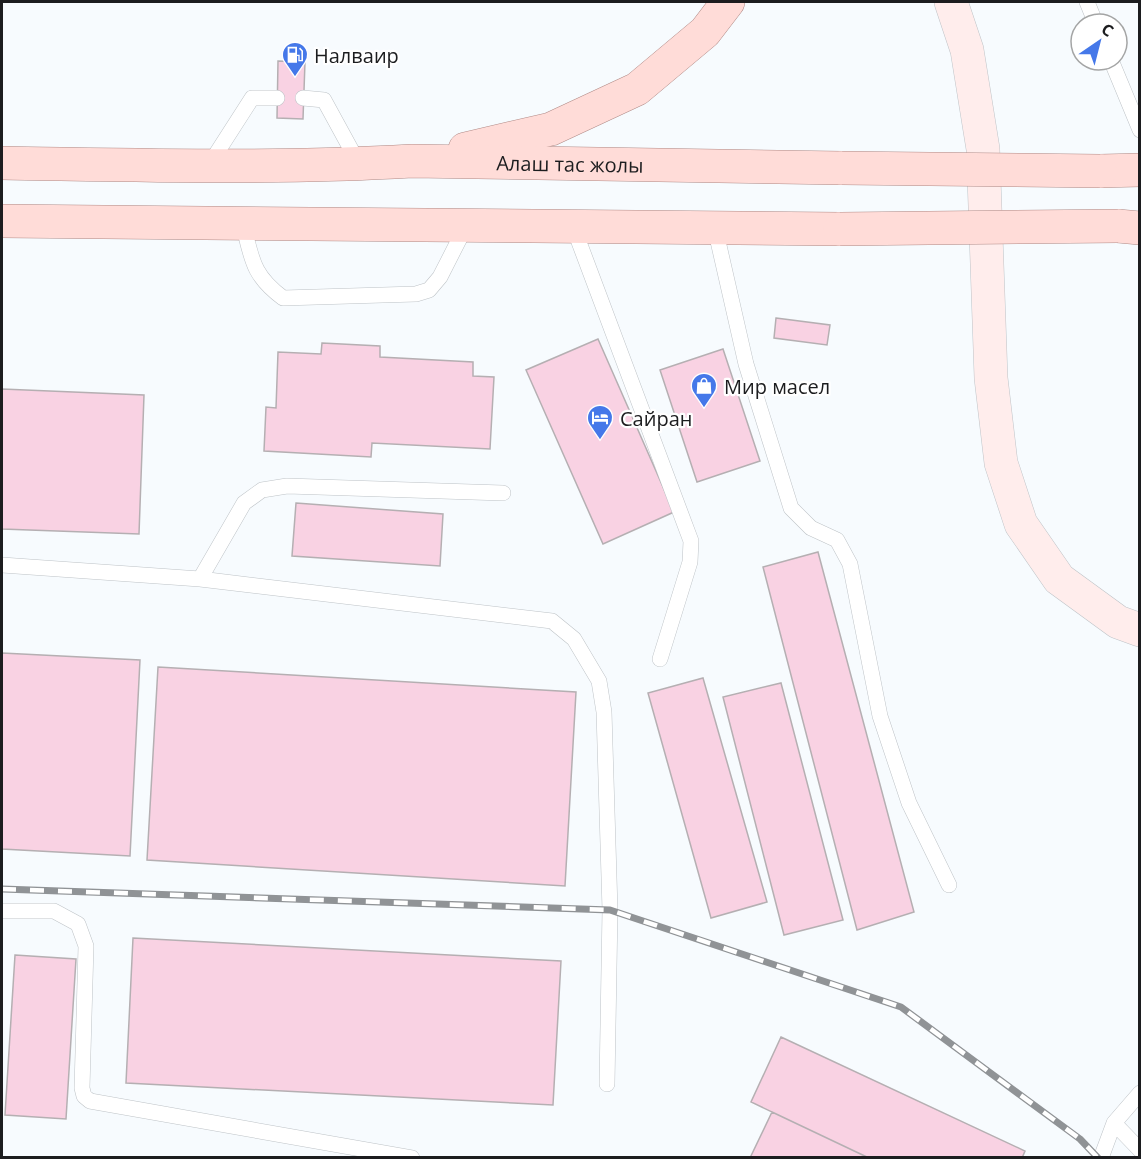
<svg xmlns="http://www.w3.org/2000/svg" width="1141" height="1159" viewBox="0 0 1141 1159" font-family="'Open Sans',sans-serif">
<style>
.building{fill:#f9d2e3;stroke:#b5afb2;stroke-width:1.5}
.lines{fill:none;stroke-linecap:round;stroke-linejoin:round}
.lane-casing{stroke:#bec3c7;stroke-width:16}
.secondary-casing{stroke:#bec3c7;stroke-width:34}
.primary-casing{stroke:#b08a86;stroke-width:34}
.lane{stroke:#fff;stroke-width:15}
.secondary{stroke:#ffedec;stroke-width:33}
.primary{stroke:#ffdcd8;stroke-width:33}
.rail-casing{stroke:#909396;stroke-width:7}
.rail{stroke:#fff;stroke-width:4.5;stroke-dasharray:14;stroke-linecap:butt}
.primary-bridge-casing{stroke:#b08a86;stroke-width:34;stroke-linecap:butt}
.primary-bridge{stroke:#ffdcd8;stroke-width:33}
.labels{text-anchor:middle;dominant-baseline:central;stroke-width:4.5;stroke-linejoin:round;paint-order:stroke}
.poi-label{font-size:20px;fill:#1c1d1f;stroke:#fff;text-anchor:start}
.street-label{font-size:20px;fill:#1c1d1f;stroke:#fff}
</style>
<rect width="100%" height="100%" fill="#f7fbfe"/>
<path class="building" d="M278 61 305 62 303 119 277 118Z
M776 318 830 325 827 345 774 338Z
M598 339 674 512 603 544 526 370Z
M322 343 380 346V357L473 362V376L494 377 490 449 372 443 371 457 264 451 266 407 276 408 278 352 321 354Z
M723 349 760 461 697 482 660 370Z
M2 389 144 395 139 534 2 529Z
M296 503 443 514 440 566 292 556Z
M818 552 914 912 857 930 763 567Z
M2 653 140 660 130 856 2 849Z
M158 667 576 692 565 886 147 860Z
M703 678 767 902 711 918 648 693Z
M781 683 843 920 784 935 723 697Z
M133 938 561 961 553 1105 126 1083Z
M15 955 76 959 66 1119 5 1115Z
M781 1037 1025 1151 1022 1158H869L751 1102Z
M772 1112 869 1158H750Z"/>
<g class="lines">
<defs>
<path id="lane" d="M1087 2 1096 24
M1111 60 1140 130
M303 98 324 100 359 164
M209 165 252 98H277
M243 224C252 259 252 275 283 298L416 294 429 290 440 277 466 226
M573 226 691 541 690 562 660 659
M715 228 746 364 791 508 811 528 837 540 850 564 880 716 909 803 949 885
M2 565 200 579 552 621 574 639 599 681 604 712 610 910 607 1084
M200 579 244 503 262 490 287 486 503 493
M2 911H54L78 924 86 946 82 1088 84 1096 90 1101 412 1158
M1114 1123 1140 1150
M1101 1158 1114 1123 1140 1093"/>
<path id="secondary" d="M951 2 967 50 983 149 991 378 1001 463 1021 524 1059 579 1118 622 1140 630"/>
<g id="primary">
<path d="M465 149 551 129 637 89 705 32 728 2"/>
<path id="s1" d="M2 163C139 165 276 169 412 161L842 168"/>
<path d="M1100 171 1140 170"/>
<path d="M2 221 840 229"/>
<path d="M1118 226 1140 228"/>
</g>
</defs>
<use href="#lane" class="lane-casing"/>
<use href="#secondary" class="secondary-casing"/>
<use href="#primary" class="primary-casing"/>
<use href="#lane" class="lane"/>
<use href="#secondary" class="secondary"/>
<use href="#primary" class="primary"/>
<defs>
<path id="rail" d="M2 889 610 910 901 1007 1080 1139 1098 1158"/>
</defs>
<use href="#rail" class="rail-casing"/>
<use href="#rail" class="rail"/>
<defs>
<path id="primary-bridge" d="M842 168 1100 171
M840 229 1118 226"/>
</defs>
<use href="#primary-bridge" class="primary-bridge-casing"/>
<use href="#primary-bridge" class="primary-bridge"/>
</g>
<defs>
<symbol id="fuel-pin" viewBox="-11 -11 22 30"><path d="M0 17L-7.5 6A9.5 9.5 0 1 1 7.5 6Z" fill="#4578e9" stroke="#fff"/><path d="M-5.5-6h7V0h2V4h1.3V-2.5L3-4.5l.8-.8L6-3V5H2.5V1h-1V6h-7ZM-4.2-4.7v3.2H.2V-4.7Z" fill="#fff"/></symbol>
<symbol id="shop-pin" viewBox="-11 -11 22 30"><path d="M0 17L-7.5 6A9.5 9.5 0 1 1 7.5 6Z" fill="#4578e9" stroke="#fff"/><path d="M-5-2.5h2.3a2.7 3.5 0 0 1 5.4 0H5L5.5 6h-11ZM-1.5-2.5h3a1.5 2.3 0 0 0-3 0Z" fill="#fff"/></symbol>
<symbol id="hotel-pin" viewBox="-11 -11 22 30"><path d="M0 17L-7.5 6A9.5 9.5 0 1 1 7.5 6Z" fill="#4578e9" stroke="#fff"/><path d="M-6-4.5h1.5V1H6V5H4.5V3h-9V5H-6ZM-4 0a1.8 1.8 0 1 1 3.6 0ZM.5 0V-2.5h3Q6-2.5 6 0Z" fill="#fff"/></symbol>
</defs>
<g fill-rule="evenodd">
<use href="#fuel-pin" x="280" y="40" width="30" height="40"/>
<use href="#shop-pin" x="689" y="371" width="30" height="40"/>
<use href="#hotel-pin" x="585" y="403" width="30" height="40"/>
</g>
<g class="labels">
<g class="poi-label">
<text x="314" y="55">Налваир</text>
<text x="724" y="386">Мир масел</text>
<text x="620" y="418">Сайран</text>
</g>
<g class="street-label">
<text stroke="none"><textPath href="#s1" startOffset="568">Алаш тас жолы</textPath></text>
</g>
</g>
<rect width="1141" height="1159" fill="none" stroke="#1c1d1f" stroke-width="6"/>
<g transform="translate(1099 42) rotate(35)"><circle r="28" fill="#ffffff" stroke="#a4a5a5" stroke-width="1.5"/>
<path d="M0-4.5L10 22L0 15L-10 22Z" fill="#4578e9"/>
<text y="-9" font-size="16" font-weight="bold" text-anchor="middle" fill="#1c1d1f">С</text>
</g>
</svg>
